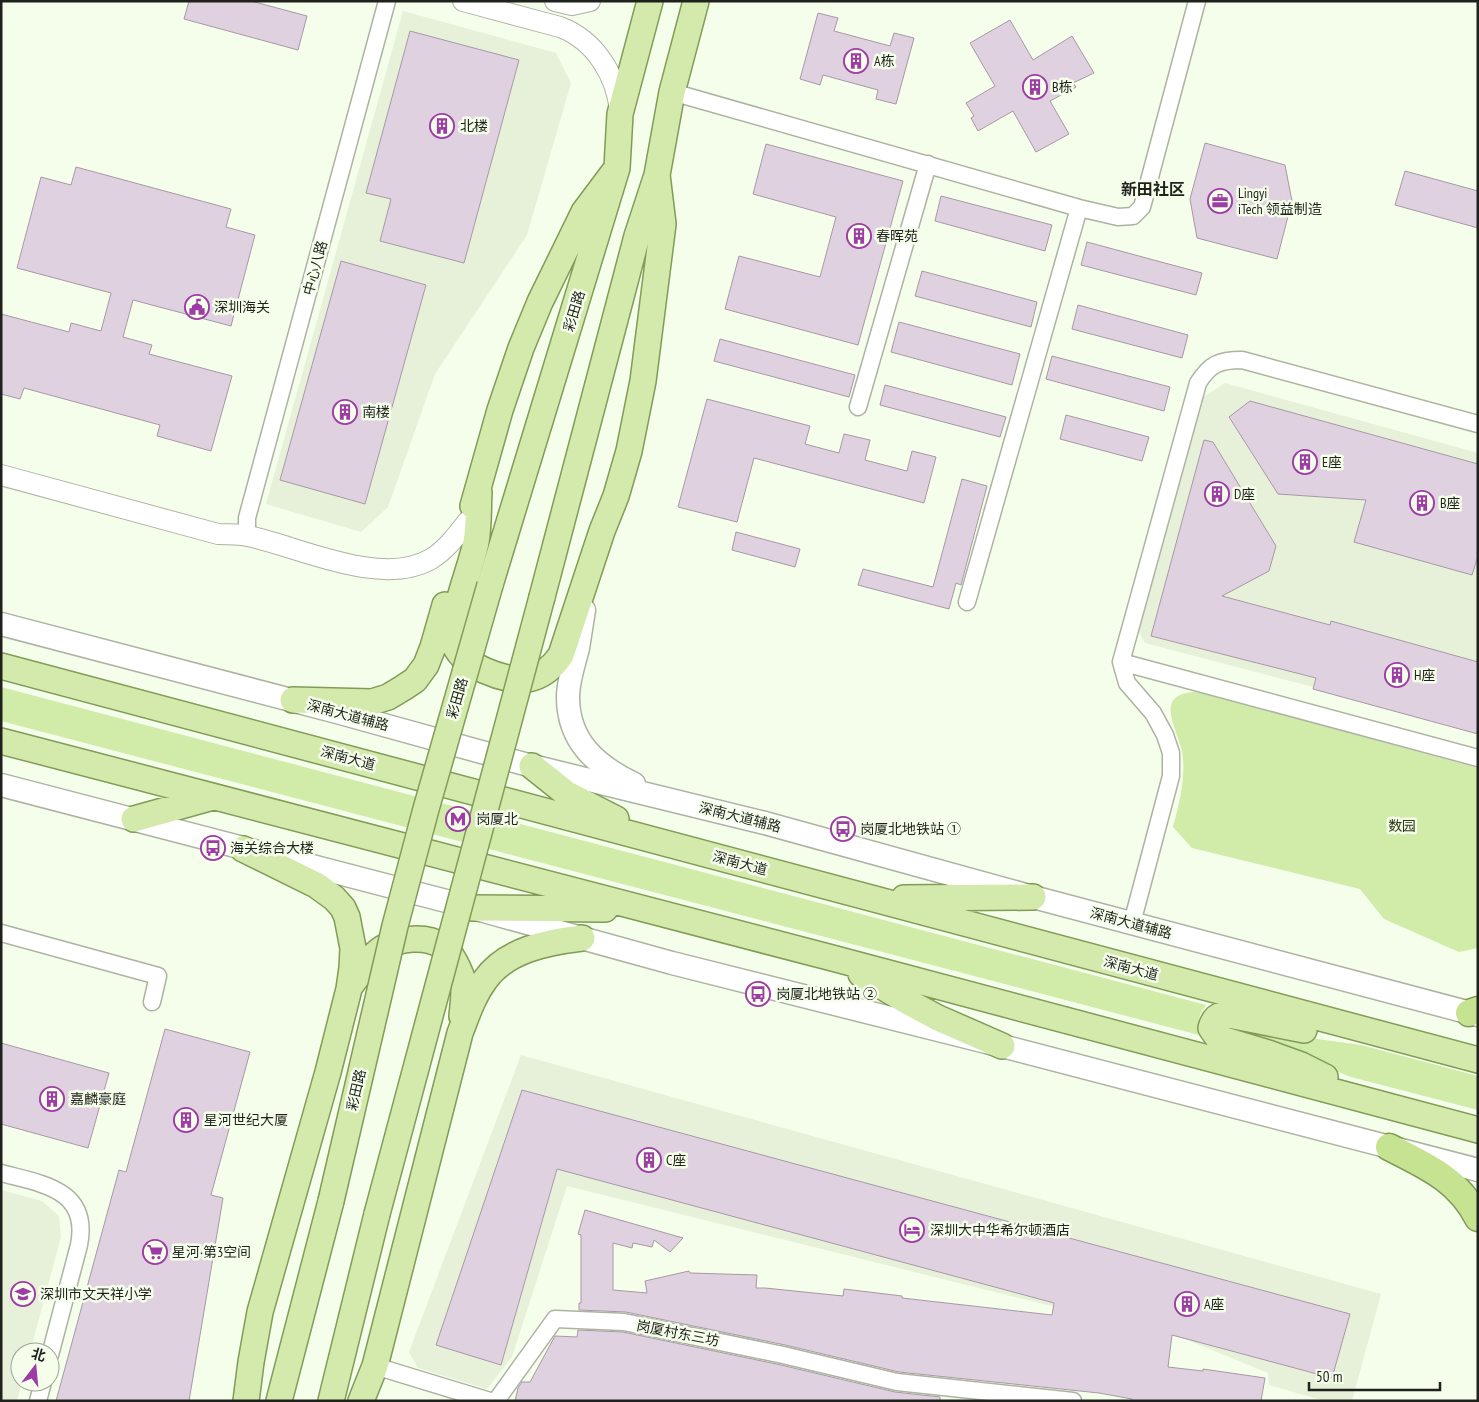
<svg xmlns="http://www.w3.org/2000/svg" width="1479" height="1402" viewBox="0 0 1479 1402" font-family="'PT Sans Narrow','Noto Sans SC',sans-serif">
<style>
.built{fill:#e7f1d9}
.green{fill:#d1eba8}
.building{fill:#dfd1df;stroke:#a699a6}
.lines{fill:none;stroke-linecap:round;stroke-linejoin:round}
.minor-casing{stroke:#adb3a3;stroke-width:19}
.tertiary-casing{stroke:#adb3a3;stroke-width:22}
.secondary-casing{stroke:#adb3a3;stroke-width:25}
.primary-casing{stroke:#829b57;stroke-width:28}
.trunk-casing{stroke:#829b57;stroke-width:29}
.minor{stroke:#fff;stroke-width:16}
.tertiary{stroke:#fff;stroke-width:20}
.secondary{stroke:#fff;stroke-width:22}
.primary{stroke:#d4eaad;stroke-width:25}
.trunk{stroke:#c6e392;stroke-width:26}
.primary-bridge-casing{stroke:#829b57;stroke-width:28;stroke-linecap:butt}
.primary-bridge{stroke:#d4eaad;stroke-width:25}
.labels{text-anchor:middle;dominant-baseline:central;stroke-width:5;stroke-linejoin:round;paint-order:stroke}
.poi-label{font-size:14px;fill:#1f221c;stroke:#f5fdeb;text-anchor:start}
.street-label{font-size:14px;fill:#1f221c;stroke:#f5fdeb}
.park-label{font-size:14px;fill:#2c3913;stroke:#f5fdeb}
.quarter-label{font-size:16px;font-weight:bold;fill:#1f221c;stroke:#f5fdeb}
</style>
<rect width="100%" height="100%" fill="#f5fdeb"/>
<path class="built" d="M403 11 556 53 571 83 527 235 435 374 388 507 361 532 266 504Z
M1225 383 1478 453V730L1145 643 1132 620 1194 403Z
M521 1055 1381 1294 1352 1401H1325L1269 1385 1268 1373 1185 1339 567 1186 512 1357 487 1389 418 1368 409 1352Z
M1 1190 42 1201 59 1216 61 1237 30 1352H20V1382H22L17 1401H1Z"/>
<path class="green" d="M1 687 1206 1005C1199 1014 1196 1024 1199 1035L1 721Z
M1193 692 1202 693 1478 768V948L1459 952 1384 919 1360 889 1192 848 1173 827C1179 805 1185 781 1183 758 1182 742 1168 720 1171 705 1174 695 1184 693 1193 692Z
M1222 1026 1361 1045 1478 1076V1110L1351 1077Z"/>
<path class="building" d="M189 1H251L307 16 298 50 184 19Z
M818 13 838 18 834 31 890 46 894 33 914 38 896 104 876 99 878 90 823 75 820 85 800 79Z
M1010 20 1033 60 1072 36 1094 73 1073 83 1076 87 1050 101 1069 134 1036 152 1013 111 978 131 971 118 974 116 966 103 995 86 970 43Z
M410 31 519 60 464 263 380 241 391 199 366 193Z
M1205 143 1285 165 1292 201 1277 259 1197 238 1190 199Z
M766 144 903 181 858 345 725 309 739 256 820 277 836 217 753 194Z
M76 167 231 209 226 227 255 235 231 326 133 300 123 337 152 345 149 354 232 376 211 451 157 436 160 425 24 388 20 399 1 394V314L69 332 71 323 101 331 111 293 17 268 41 177 71 185Z
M1405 171 1478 191V228L1395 205Z
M941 196 1052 225 1045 251 935 221Z
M1087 242 1202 273 1196 295 1081 265Z
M341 261 426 285 365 504 280 480Z
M922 271 1037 302 1031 327 915 296Z
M1078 305 1188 335 1182 358 1072 329Z
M899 322 1020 354 1012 385 891 352Z
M720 339 855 375 849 397 714 361Z
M1052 356 1170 387 1164 411 1046 379Z
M885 385 1006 417 1000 437 880 405Z
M707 399 810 426 805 444 839 453 844 434 870 440 865 460 907 471 912 451 936 457 924 503 754 458 737 522 678 507Z
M1250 401 1478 464V556L1472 575 1354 542 1366 500 1278 494 1229 417Z
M1066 415 1149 437 1142 461 1060 439Z
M1204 440 1213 442 1276 546 1269 571 1222 596 1330 625 1331 621 1478 662V734L1313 689 1316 678 1151 636Z
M962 479 987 486 961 585 956 583 949 609 858 585 863 569 933 587Z
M736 532 800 549 795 567 732 550Z
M165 1029 250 1052 211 1195 223 1198 189 1401H56L119 1170 126 1172Z
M1 1043 109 1073 88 1148 1 1124Z
M522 1090 1350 1314 1332 1378 1172 1335 1168 1367 1203 1371V1369L1265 1378 1261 1401H1132V1399L1099 1393 899 1372 785 1345 626 1312 579 1310V1303H581V1235L578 1234 585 1210 683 1238 670 1252 654 1240 652 1247 633 1243 632 1248 613 1243V1290L647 1293 645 1281 689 1271 690 1273 757 1275 756 1288H765L843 1296 844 1289 902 1296V1298L1052 1315 1054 1303 557 1169 501 1365 436 1345Z
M578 1330 623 1332 781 1365 895 1392 940 1397V1401H515L518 1388 522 1382H530L555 1336 577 1337Z"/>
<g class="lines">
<defs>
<path id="minor" d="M672 92 1079 208 1118 217 1133 216 1142 207 1197 1
M858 407 928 164
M247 535V518L387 1
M967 602 1079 208
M1121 662 1478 758
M1132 923 1171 776V753L1165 735 1153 713 1127 683 1121 662 1198 383C1210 364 1219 360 1242 360L1478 424
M1 933 158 976 152 1002
M1 1173C42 1184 90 1189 79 1245L50 1355
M375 1366 490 1401
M38 1401 43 1382
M496 1401 555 1319 624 1322 783 1355 897 1382 1073 1401"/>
<path id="tertiary" d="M463 1 560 27C595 40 617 76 620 112
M555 1 572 5 590 1
M1 475 218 534C228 534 239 534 248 536 300 547 381 588 431 559 446 550 457 535 468 521"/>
<path id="secondary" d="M584 610C582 623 580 635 578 648 574 664 568 681 568 697 568 742 597 766 634 784
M1 624 337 712 532 766 765 823 1033 897 1478 1015
M1 785 473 908 672 963 1002 1046 1478 1170"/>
<path id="primary" d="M479 492C478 508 479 526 476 542 472 565 448 622 454 642 459 665 507 683 528 679 543 676 553 667 561 655L602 531 616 496 629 451 643 381 663 224 657 175
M473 506 500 410 521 348 540 302 584 212 617 168
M490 585 617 168 620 114 650 1
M542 597 637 236 657 175 672 92 696 1
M1 666 1478 1060
M293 700 372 702 388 697 403 688 415 680 426 665 433 647 445 605
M1 741 836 959 1478 1130
M532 766 567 794 616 819
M134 819 213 797
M243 849 316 885 334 898 343 908 347 917 353 948 352 968 349 989 328 1072 260 1312 251 1362 246 1401
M904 898 1033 897
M473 908 605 909
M861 974 910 1003 938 1018 1002 1046
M351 985C361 972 369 957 383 948 399 938 426 935 442 946 452 953 458 967 462 978 466 989 463 1004 462 1016
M1304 1030 1224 1014C1216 1016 1213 1020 1211 1028L1218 1038 1268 1053 1301 1065 1325 1077
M279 1401 331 1201
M331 1401 377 1214
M361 1401 375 1366 460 1033C467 1015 473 996 485 980 506 950 547 942 582 938"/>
<path id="trunk" d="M1469 1013 1478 1010
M1389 1147C1426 1166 1458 1179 1478 1218"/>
</defs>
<use href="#minor" class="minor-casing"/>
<use href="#tertiary" class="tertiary-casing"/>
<use href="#secondary" class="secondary-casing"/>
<use href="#primary" class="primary-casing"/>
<use href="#trunk" class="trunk-casing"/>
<use href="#minor" class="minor"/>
<use href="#tertiary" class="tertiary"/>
<use href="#secondary" class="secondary"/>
<use href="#primary" class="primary"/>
<use href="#trunk" class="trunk"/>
<defs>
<path id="primary-bridge" d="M331 1201 395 926 426 809 490 585
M377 1214 542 597"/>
</defs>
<use href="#primary-bridge" class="primary-bridge-casing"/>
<use href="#primary-bridge" class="primary-bridge"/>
</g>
<defs>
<symbol id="building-ring" viewBox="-11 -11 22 22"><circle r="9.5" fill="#f5fdeb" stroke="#9d3ca4" stroke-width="1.5"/><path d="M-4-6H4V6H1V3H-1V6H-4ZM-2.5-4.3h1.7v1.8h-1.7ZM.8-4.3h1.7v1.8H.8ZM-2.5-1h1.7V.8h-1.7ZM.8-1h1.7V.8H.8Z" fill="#9d3ca4"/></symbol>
<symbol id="office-ring" viewBox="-11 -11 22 22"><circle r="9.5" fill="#f5fdeb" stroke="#9d3ca4" stroke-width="1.5"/><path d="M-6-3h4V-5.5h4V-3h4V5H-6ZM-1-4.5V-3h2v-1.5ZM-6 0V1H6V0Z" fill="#9d3ca4"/></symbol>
<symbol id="civic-ring" viewBox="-11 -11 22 22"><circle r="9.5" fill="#f5fdeb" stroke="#9d3ca4" stroke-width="1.5"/><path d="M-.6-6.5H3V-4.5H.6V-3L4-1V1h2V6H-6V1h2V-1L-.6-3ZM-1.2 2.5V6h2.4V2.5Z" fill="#9d3ca4"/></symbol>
<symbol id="metro-ring" viewBox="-11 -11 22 22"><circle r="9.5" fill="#f5fdeb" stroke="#9d3ca4" stroke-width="1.5"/><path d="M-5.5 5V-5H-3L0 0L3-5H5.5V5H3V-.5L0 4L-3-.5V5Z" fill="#9d3ca4"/></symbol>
<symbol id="bus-ring" viewBox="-11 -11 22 22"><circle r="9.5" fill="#f5fdeb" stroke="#9d3ca4" stroke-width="1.5"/><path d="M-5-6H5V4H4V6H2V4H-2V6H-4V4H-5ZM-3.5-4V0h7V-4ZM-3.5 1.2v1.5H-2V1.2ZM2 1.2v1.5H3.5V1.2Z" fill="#9d3ca4"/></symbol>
<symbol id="hotel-ring" viewBox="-11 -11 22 22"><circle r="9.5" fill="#f5fdeb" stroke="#9d3ca4" stroke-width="1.5"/><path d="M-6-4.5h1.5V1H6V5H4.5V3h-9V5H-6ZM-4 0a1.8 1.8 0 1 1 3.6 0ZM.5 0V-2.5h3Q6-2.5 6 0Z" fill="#9d3ca4"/></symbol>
<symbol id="supermarket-ring" viewBox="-11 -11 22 22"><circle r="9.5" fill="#f5fdeb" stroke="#9d3ca4" stroke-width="1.5"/><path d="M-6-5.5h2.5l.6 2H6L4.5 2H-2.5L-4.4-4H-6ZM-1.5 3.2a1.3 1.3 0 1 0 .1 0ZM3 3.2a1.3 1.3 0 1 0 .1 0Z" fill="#9d3ca4"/></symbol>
<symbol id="school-ring" viewBox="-11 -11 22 22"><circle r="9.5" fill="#f5fdeb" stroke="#9d3ca4" stroke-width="1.5"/><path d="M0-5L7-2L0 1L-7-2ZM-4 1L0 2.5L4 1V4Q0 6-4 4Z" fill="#9d3ca4"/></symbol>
</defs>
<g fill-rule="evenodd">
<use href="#building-ring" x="842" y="47" width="28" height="28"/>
<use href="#building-ring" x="1021" y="73" width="28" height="28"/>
<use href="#building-ring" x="428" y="112" width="28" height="28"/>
<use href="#office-ring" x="1206" y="187" width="28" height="28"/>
<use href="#building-ring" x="845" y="222" width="28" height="28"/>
<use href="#civic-ring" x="183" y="293" width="28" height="28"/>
<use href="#building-ring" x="331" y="398" width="28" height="28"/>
<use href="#building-ring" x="1291" y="448" width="28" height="28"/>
<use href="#building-ring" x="1203" y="480" width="28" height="28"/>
<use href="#building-ring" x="1408" y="489" width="28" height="28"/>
<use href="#building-ring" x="1383" y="661" width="28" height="28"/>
<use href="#metro-ring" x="444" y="805" width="28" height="28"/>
<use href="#bus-ring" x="829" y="815" width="28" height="28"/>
<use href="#bus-ring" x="199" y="834" width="28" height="28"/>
<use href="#bus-ring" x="744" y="980" width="28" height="28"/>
<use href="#building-ring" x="38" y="1085" width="28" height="28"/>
<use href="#building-ring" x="172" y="1106" width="28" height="28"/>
<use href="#building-ring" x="635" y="1146" width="28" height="28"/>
<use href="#hotel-ring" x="898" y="1216" width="28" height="28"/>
<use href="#supermarket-ring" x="141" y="1238" width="28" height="28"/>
<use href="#school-ring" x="9" y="1280" width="28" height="28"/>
<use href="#building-ring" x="1173" y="1290" width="28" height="28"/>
</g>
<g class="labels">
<g class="poi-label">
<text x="874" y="61">A栋</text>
<text x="1052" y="87">B栋</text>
<text x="460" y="126">北楼</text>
<text x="1238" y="193">Lingyi<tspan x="1238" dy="16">iTech 领益制造</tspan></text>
<text x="876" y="236">春晖苑</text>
<text x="214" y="307">深圳海关</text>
<text x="362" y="412">南楼</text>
<text x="1322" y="462">E座</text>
<text x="1234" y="494">D座</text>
<text x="1440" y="503">B座</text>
<text x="1414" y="675">H座</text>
<text x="476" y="819">岗厦北</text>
<text x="860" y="829">岗厦北地铁站 ①</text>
<text x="230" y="848">海关综合大楼</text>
<text x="776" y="994">岗厦北地铁站 ②</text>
<text x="70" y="1099">嘉麟豪庭</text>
<text x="204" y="1120">星河世纪大厦</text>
<text x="666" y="1160">C座</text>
<text x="930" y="1230">深圳大中华希尔顿酒店</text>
<text x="172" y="1252">星河·第3空间</text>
<text x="40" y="1294">深圳市文天祥小学</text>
<text x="1204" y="1304">A座</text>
</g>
<g class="street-label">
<text transform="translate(315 268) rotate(-75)">中心八路</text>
<text transform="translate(574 311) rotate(-73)">彩田路</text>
<text transform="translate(457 698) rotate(-74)">彩田路</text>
<text transform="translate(348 715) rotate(15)">深南大道辅路</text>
<text transform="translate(348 758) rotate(15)">深南大道</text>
<text transform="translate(740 817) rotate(14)">深南大道辅路</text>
<text transform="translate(740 863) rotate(15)">深南大道</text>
<text transform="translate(1131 923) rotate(15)">深南大道辅路</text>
<text transform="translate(1131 968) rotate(15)">深南大道</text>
<text transform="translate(356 1090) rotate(-77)">彩田路</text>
<text transform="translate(678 1333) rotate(11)">岗厦村东三坊</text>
</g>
<g class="park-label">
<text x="1402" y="826">数园</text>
</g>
<g class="quarter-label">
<text x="1153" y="189">新田社区</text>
</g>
</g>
<rect width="1479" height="1402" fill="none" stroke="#1f221c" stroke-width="5"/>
<g transform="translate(35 1367) rotate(16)"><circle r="24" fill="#f5fdeb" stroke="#9fa598"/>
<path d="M0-4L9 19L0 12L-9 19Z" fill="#9d3ca4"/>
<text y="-8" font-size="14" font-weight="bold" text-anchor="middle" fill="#1f221c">北</text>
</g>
<path d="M1309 1382v8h131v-8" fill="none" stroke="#1f221c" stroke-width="2.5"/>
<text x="1316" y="1382" font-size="15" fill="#1f221c" stroke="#f5fdeb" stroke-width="4" paint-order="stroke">50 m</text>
</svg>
